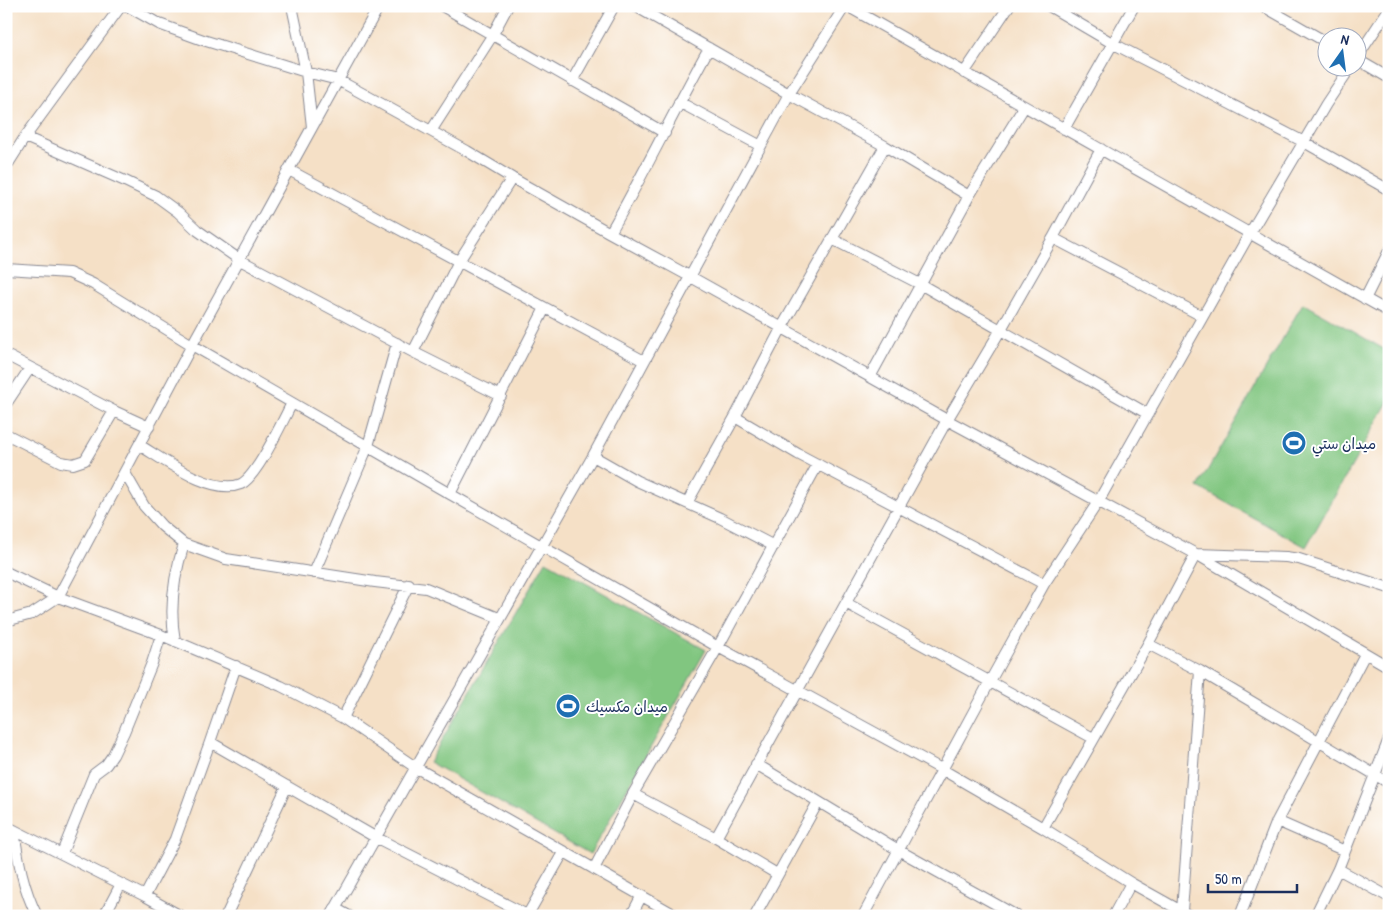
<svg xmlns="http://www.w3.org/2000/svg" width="1395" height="922" viewBox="0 0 1395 922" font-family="'Patrick Hand','Playpen Sans Arabic',sans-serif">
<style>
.grass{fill:#81c680;stroke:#4e7a6f}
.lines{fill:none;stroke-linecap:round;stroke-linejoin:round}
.minor-casing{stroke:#888892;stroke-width:12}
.minor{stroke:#fff;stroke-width:10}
.labels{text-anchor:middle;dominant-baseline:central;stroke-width:4;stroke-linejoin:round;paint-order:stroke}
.poi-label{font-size:15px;fill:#1b2f5e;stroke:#fff;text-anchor:start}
</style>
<rect width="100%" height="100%" fill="#fff"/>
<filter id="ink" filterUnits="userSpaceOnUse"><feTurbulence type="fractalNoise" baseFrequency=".02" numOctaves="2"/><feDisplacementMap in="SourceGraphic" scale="10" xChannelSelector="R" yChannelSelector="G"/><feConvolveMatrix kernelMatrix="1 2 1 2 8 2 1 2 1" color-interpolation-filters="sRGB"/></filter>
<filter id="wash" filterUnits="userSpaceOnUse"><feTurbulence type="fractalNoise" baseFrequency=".0096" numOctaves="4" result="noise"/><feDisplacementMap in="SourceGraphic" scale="20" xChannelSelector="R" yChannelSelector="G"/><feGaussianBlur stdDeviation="1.12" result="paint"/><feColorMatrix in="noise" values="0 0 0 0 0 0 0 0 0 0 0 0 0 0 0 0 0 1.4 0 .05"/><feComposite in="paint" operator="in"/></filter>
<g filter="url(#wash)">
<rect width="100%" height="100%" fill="#f5e0c6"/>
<path class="grass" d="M1303 303 1389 352V400L1306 547 1198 487Z
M546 561 706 650 590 854 429 762Z"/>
</g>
<g filter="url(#ink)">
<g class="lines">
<defs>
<path id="minor" d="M127 6 159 24 203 40 306 72 338 80 467 151 512 178 610 233 691 277 947 420 1196 554 1389 667
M292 6 306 72 312 127
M442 6 665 133
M635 6 789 94 885 146 969 196
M847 6 1389 312
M1049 6 1112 43 1304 142 1389 190
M1263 6 1328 43
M1358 56 1389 9
M1358 60 1389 78
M964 73 1009 6
M572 81 614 6
M679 102 761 146
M1064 129 1134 6
M431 131 492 36 508 6
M25 137 125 181 156 196 178 212 197 230 240 260 413 352 501 396
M6 167 25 137 121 6
M289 170 644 361
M610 233C645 172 675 109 709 48
M1053 238 1202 316
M832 239 920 284 1148 414
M6 269 69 273 93 284 192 345 450 494 718 647 943 770 1043 828 1131 883 1190 916
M1365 299 1389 251
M413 352 459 261 512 178
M6 355 114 411 149 427
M870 377 969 196 1024 107
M6 404 30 368
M735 417 798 454 1044 584
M6 434 61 462 73 464 85 460 114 411
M139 445C163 459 212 496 241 484 257 477 283 420 292 403
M593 456 637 481 720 518 774 546
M125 473 144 506 162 526 184 544 226 559 375 582 426 588 499 618
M450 494 545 308
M687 503 735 417 782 327 885 146
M6 572 58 597 161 635 281 686 343 718 415 767 677 916
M314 573 368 446 397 343
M846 603 1093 738
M6 621 32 614 58 597 192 345 379 6
M175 641C169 609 174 575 184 544
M1148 644 1200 671 1389 783
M343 718 409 584
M210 742 375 837 527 915
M756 764 900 851 1017 916
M633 794 716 838 777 874
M1277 821 1345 851
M6 826 145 896 181 916
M1043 828 1148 644 1196 554 1286 557 1299 559 1389 588
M14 830C18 860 23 888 37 916
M716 838 947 420 1000 331 1053 238 1101 149
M62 853 94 774 106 765 113 755 124 732 152 663 161 635
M594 869 633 794 718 647 818 464
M1338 869 1389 897
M145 896 175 839 210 742 236 666
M335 908 349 916
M1180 915 1182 911 1200 671
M104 916 121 884
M226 916 287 786
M331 916 593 456 789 94 845 6
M527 916 564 851
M631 916 641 897
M755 916 818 802
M863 916 989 683 1044 584 1098 502 1250 233 1326 104 1350 68
M1113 916 1131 883
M1240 916 1277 821 1365 654
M1315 916 1338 869 1389 739"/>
</defs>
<use href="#minor" class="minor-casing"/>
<use href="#minor" class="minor"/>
</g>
</g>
<defs>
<symbol id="stadium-disc" viewBox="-11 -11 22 22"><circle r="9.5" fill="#1f6fb2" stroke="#fff"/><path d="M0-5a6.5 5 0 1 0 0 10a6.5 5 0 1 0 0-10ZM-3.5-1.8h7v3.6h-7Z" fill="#fff"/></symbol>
</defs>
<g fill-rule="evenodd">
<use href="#stadium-disc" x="1280" y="429" width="28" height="28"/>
<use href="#stadium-disc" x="554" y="692" width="28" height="28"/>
</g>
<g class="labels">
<g class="poi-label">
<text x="1312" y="443">ميدان ستي</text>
<text x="586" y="706">ميدان مكسيك</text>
</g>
</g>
<rect width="1395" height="922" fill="none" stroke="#fff" stroke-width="25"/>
<g transform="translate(1342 52) rotate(14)"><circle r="24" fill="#ffffff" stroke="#a4acbf"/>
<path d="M0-4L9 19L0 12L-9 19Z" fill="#1f6fb2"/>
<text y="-8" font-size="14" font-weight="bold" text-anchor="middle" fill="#1b2f5e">N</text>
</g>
<path d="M1208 884v8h89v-8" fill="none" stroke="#1b2f5e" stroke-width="2.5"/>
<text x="1215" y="884" font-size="15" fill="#1b2f5e" stroke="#ffffff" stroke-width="4" paint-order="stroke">50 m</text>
</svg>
